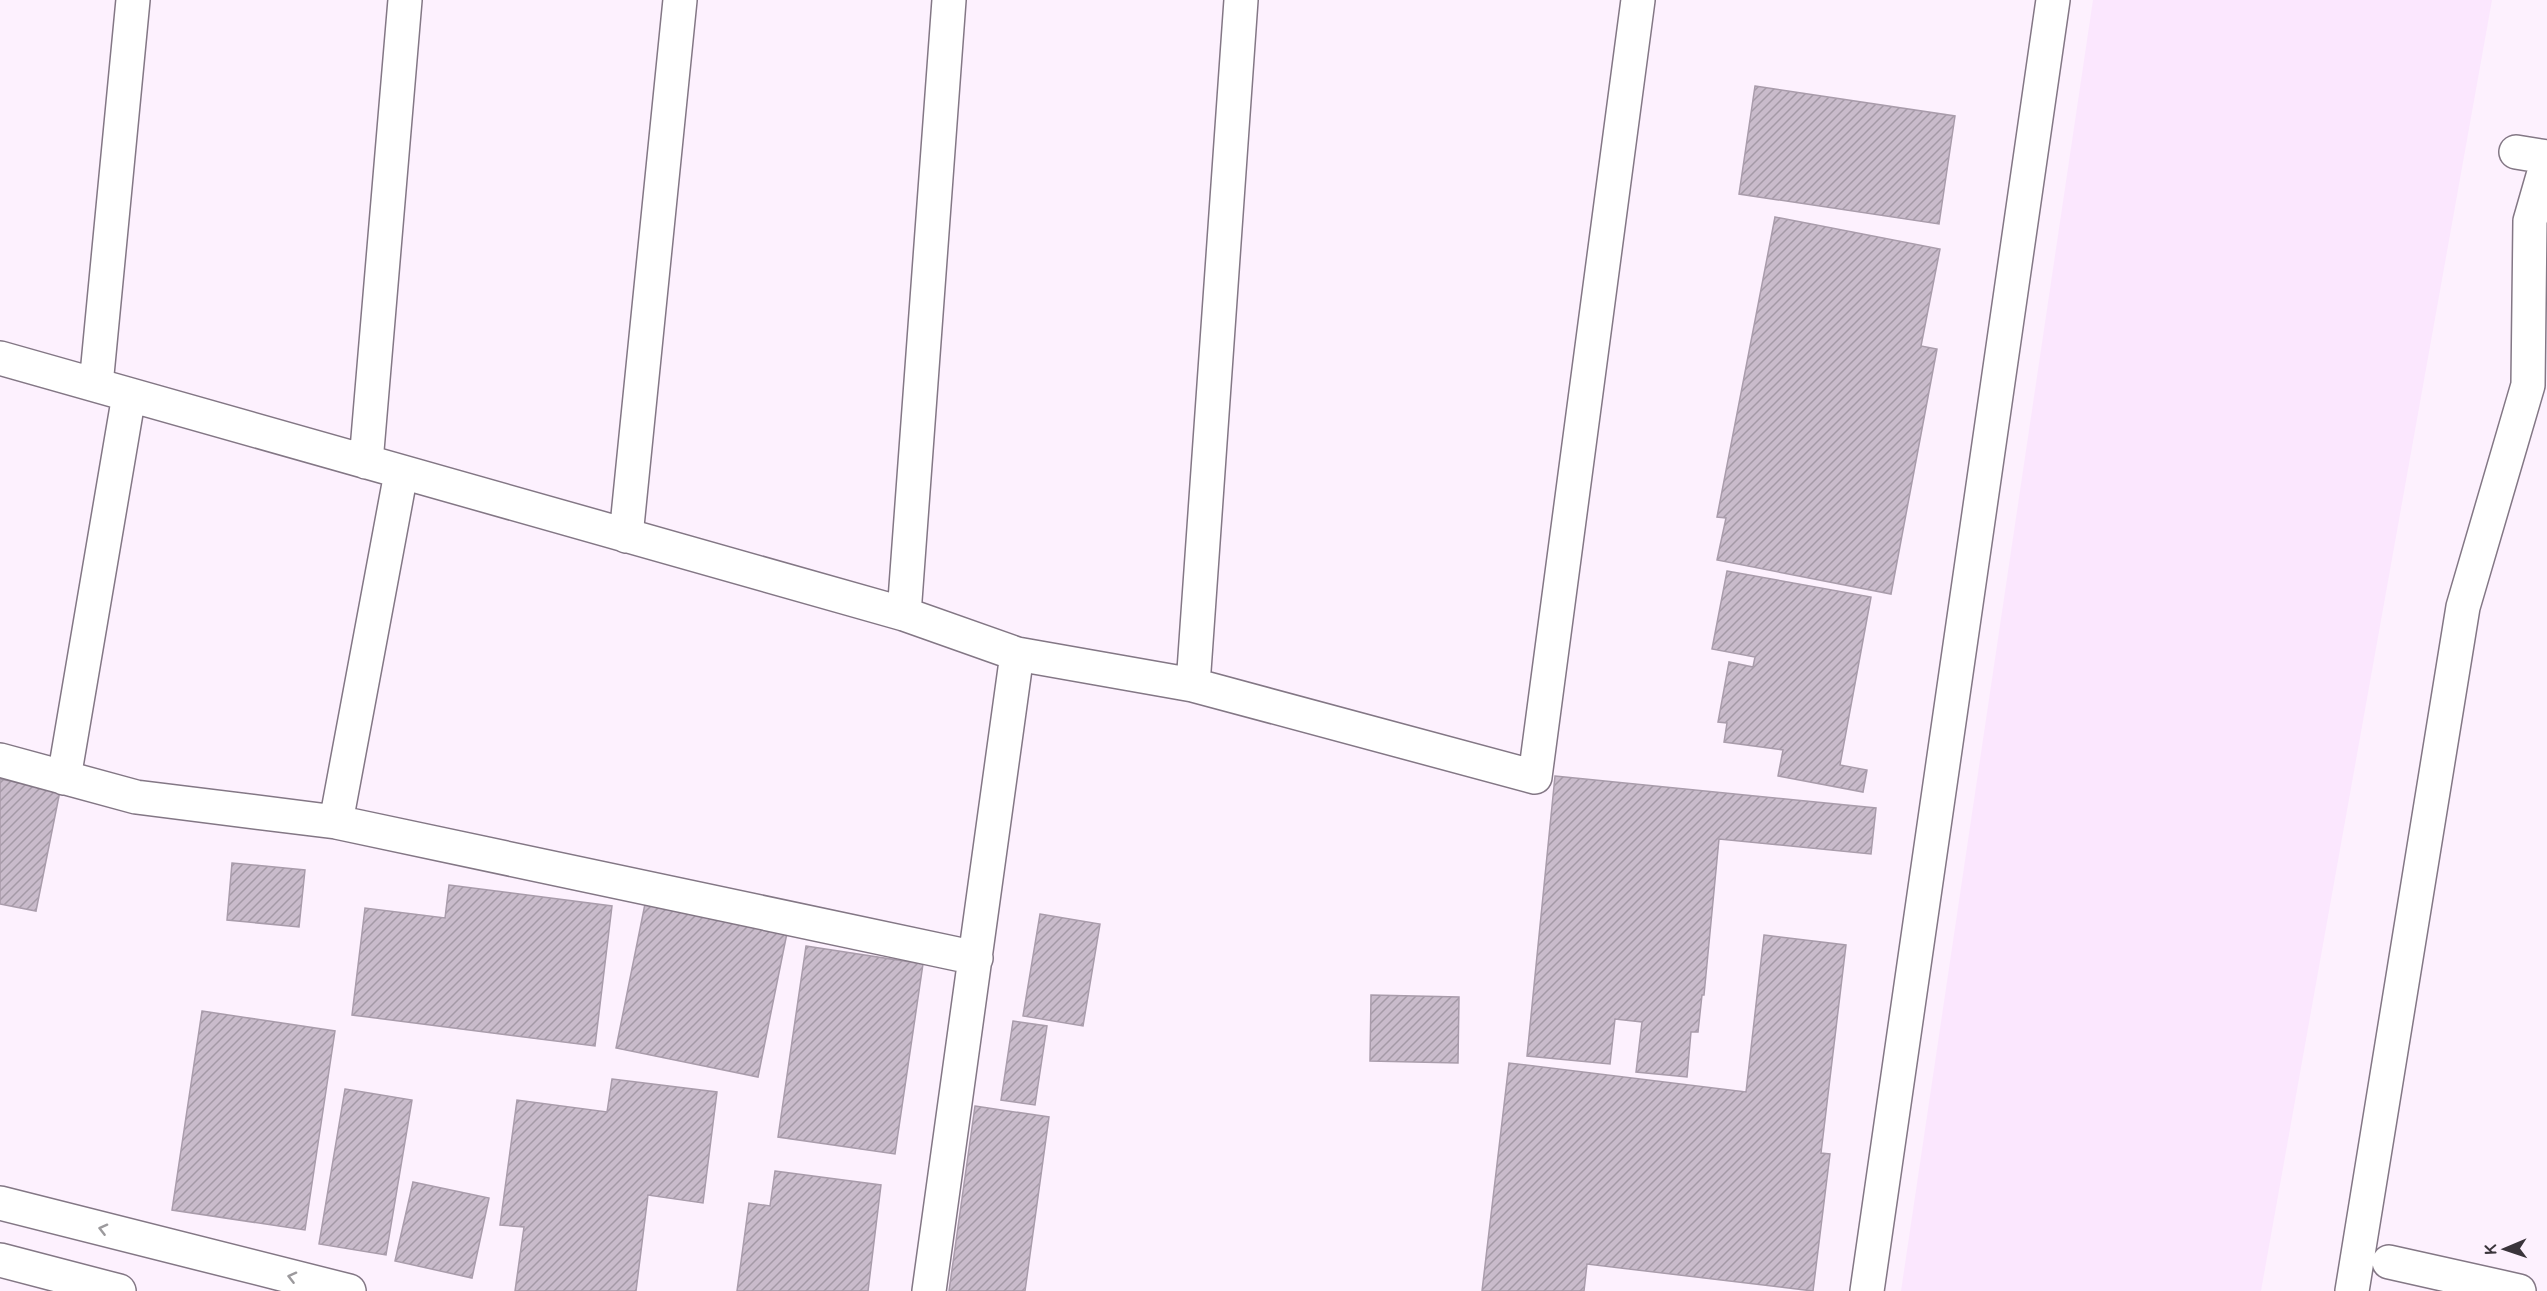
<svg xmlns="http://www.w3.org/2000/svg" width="2547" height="1291" viewBox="0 0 2547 1291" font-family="'Varela Round',sans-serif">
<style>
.built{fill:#fbe7fe}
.building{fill:url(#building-hatch);stroke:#a99cab;stroke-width:1.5}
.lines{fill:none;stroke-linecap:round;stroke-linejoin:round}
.street-casing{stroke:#837785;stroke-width:36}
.secondary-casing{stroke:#837785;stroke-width:36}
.street{stroke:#fff;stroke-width:33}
.secondary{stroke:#fff;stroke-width:33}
.oneway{stroke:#9c9a9d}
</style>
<defs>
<pattern id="building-hatch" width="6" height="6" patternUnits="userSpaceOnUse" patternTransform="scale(1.5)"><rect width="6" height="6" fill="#c9bbcb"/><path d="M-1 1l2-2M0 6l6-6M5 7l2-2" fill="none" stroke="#a499a6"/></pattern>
</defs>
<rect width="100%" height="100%" fill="#fdf1fe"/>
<path class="built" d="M2093 0H2492L2261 1291H1901Z"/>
<path class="building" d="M1755 86 1955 116 1939 224 1739 194Z
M1775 217 1940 249 1921 346 1937 349 1891 594 1717 560 1726 518 1717 517Z
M1727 571 1871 597 1840 765 1867 770 1863 792 1778 776 1783 750 1724 742 1727 723 1718 722 1729 662 1753 667 1755 657 1712 649Z
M1555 776 1876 808 1871 854 1719 839 1704 995H1702L1698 1032H1691L1687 1077 1636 1072 1642 1022 1615 1019 1610 1064 1527 1056Z
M0 779 60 791 36 911 0 904Z
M232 863 305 870 299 927 227 920Z
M449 885 612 906 595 1046 352 1015 365 908 445 918Z
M645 904 787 933 758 1077 616 1048Z
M1040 914 1100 924 1083 1026 1023 1016Z
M1764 935 1846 945 1821 1153 1830 1154 1813 1291 1587 1264 1584 1291H1482L1509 1063 1746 1092Z
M806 946 923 964 895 1154 778 1137Z
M1371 995 1459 997 1458 1063 1370 1061Z
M202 1011 335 1031 305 1230 172 1210Z
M1013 1021 1047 1026 1035 1105 1001 1100Z
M612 1079 717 1092 703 1203 648 1195 636 1291H515L524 1227 500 1225 517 1100 607 1112Z
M345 1089 412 1100 386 1255 319 1244Z
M975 1106 1049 1117 1025 1291H949Z
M775 1171 881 1185 868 1291H737L749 1203 770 1206Z
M413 1182 489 1198 472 1278 395 1261Z"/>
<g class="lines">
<defs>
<path id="street" d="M2516 152 2547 157
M0 358 904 614 1017 654 1193 685 1535 777 1638 0
M96 385 133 0
M366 462 405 0
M626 536 680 0
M904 614 949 0
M1193 685 1241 0
M0 760 136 797 336 822 976 958
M64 778 129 395
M336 822 401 473
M2389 1262 2519 1291
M929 1291 1017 654
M1867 1291 2053 0
M2352 1291 2463 607 2528 385 2530 221 2547 162"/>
<path id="secondary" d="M0 1203 349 1291
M0 1260 119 1291"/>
</defs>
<use href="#street" class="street-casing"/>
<use href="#secondary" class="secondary-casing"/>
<use href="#street" class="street"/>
<use href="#secondary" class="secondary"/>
</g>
<defs><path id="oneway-chevron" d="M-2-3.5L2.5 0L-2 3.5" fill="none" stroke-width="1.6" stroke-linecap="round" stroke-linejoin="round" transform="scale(1.5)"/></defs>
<g class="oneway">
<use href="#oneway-chevron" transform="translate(103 1229) rotate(-166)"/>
<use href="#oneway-chevron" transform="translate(292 1277) rotate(-166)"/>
</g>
<g transform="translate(2505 1249) rotate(268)" stroke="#fdf1fe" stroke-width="4.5" paint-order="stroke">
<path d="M0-4.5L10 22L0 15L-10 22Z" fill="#3a343b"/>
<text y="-9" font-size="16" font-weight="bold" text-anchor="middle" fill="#3a343b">K</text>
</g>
</svg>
